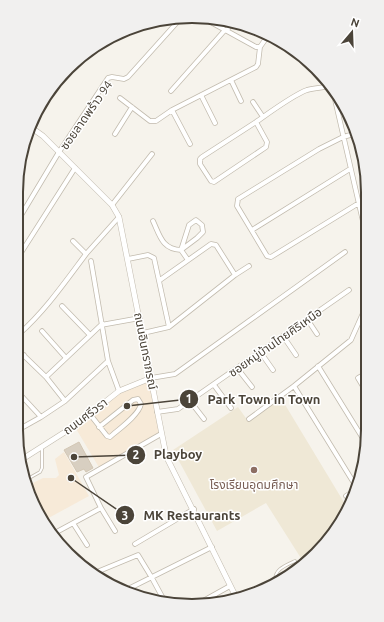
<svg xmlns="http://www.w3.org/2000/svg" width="384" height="622" viewBox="0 0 384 622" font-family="Ubuntu,'Noto Sans Thai',sans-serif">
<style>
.commercial{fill:#f7ead8}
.education{fill:#efe8d6}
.building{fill:#d8cfc1;stroke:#d3c7b4}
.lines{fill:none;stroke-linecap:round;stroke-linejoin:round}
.service-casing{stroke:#c2bbae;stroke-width:3.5}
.minor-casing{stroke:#c2bbae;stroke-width:5.5}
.tertiary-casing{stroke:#c2bbae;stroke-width:6}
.service{stroke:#fff;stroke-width:2}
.minor{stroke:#fff;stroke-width:4}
.tertiary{stroke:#fff;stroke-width:5}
.education-dot{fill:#8d6e63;stroke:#fff;stroke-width:1.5}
.labels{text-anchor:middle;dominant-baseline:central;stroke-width:3;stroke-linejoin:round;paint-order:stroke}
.street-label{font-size:12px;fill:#4b4439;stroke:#fff}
.education-label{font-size:12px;fill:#785e54;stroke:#fff}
.rim{fill:none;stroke:#4b4439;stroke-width:2}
.leader{fill:none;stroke:#4b4439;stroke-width:1.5}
.callout-dot{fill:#4b4439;stroke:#fff;stroke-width:1.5}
.mark-label{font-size:12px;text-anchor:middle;font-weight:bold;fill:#fff}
.callout-label{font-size:13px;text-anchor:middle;font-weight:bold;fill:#4b4439;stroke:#fff;stroke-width:3;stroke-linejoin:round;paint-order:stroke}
</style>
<rect width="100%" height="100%" fill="#f6f3ec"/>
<path class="commercial" d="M151 378 161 431 100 469 75 427 123 386Z
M64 452 89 496 43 521 25 487 43 478H56L59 475 55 459Z"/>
<path class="education" d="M281 398 348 509 332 537 304 563 266 503 217 531 173 450 238 407 248 421Z"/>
<path class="building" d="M79 442 93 468 86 472 84 469 77 472 64 450Z"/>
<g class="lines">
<defs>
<path id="service" d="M24 481 40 472 42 468V448
M276 583C272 570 286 565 295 561"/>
<path id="minor" d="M207 20 256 47H260L267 37
M227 31 231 22
M231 80 241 101
M171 91 225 30
M333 91 367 239
M201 95 215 123
M120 98 150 121H156L172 110 256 67 258 64 260 47
M253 102 263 117
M172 110 190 144
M256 122 267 142 266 147 214 182 211 181 200 164V159L202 157 256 122C269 113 293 95 307 90 314 88 322 88 329 86
M115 134 132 107
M354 134 343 137 319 149 238 199 237 206 267 256 271 257 359 203 368 200
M112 205 152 154
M196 220 202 225 203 232 197 238 181 250 189 225Z
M153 221C160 236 162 249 181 250L188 260
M17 222 59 152 108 78 112 77 124 79 128 77 181 18
M252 230 350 169
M73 241 86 254 119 217
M17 259 75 168
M128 259 148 255 154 258 169 327
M91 261 108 361 119 391
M235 275 249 266
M62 306 90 335
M307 319 317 334
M42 331 66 358
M143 333 169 327 235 275 216 245 211 244 160 280
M19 334C45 311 65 282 86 254
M283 336 296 355
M16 348 46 377 65 401
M261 353 273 370
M16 362 24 355
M318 366 367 445
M237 368 252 387
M46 377 101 325 140 318
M151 378 175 374 345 252
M214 385 231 408
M294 386 357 488
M16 390 41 417
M367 393 358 378 367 373
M190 401 204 419
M157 412 178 409 349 290
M89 413 107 436 110 437C119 429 139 415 141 404L138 399 133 400 99 427
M249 419 294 386 351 340 367 304
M16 431 41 417 65 401 108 361
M346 496 357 489
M73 523 87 545
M115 531 101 508 86 477 161 434
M51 535 101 508
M135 544 194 509
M92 574 138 555 152 578 165 602
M124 591 212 547
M203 601 230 586"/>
<path id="tertiary" d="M29 126 43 136 112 205 119 217 165 450 168 460 237 599
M21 460 76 425 119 391 151 378"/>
</defs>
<use href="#service" class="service-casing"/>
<use href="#minor" class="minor-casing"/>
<use href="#tertiary" class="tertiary-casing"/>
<use href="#service" class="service"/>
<use href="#minor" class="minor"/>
<use href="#tertiary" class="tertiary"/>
</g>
<circle class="education-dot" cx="254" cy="470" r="4"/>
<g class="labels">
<g class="street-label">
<text transform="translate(86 115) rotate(-55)">ซอยลาดพร้าว 94</text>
<text transform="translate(275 342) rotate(-35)">ซอยหมู่บ้านไทยศิริเหนือ</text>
<text transform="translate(146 351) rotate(79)">ถนนอินทราภรณ์</text>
<text transform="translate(85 416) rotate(-37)">ถนนศรีวรา</text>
</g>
<g class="education-label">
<text x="254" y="484">โรงเรียนอุดมศึกษา</text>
</g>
</g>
<path d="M0 0H384V622H0ZM192 23H192A169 169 0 0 1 361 192V430A169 169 0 0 1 192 599H192A169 169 0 0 1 23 430V192A169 169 0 0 1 192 23Z" fill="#f1f0ef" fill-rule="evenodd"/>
<path class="rim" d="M192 23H192A169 169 0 0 1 361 192V430A169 169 0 0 1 192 599H192A169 169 0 0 1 23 430V192A169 169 0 0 1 192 23Z"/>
<path class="leader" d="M127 406L189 399M74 457L136 455M71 478L125 515"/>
<g class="callout-dot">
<circle cx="127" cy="406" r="4"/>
<circle cx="74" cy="457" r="4"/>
<circle cx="71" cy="478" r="4"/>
<circle cx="189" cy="399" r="10"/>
<circle cx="136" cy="455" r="10"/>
<circle cx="125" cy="515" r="10"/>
</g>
<g class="mark-label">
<text x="189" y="403">1</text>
<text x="136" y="459">2</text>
<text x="125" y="520">3</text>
</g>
<g class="callout-label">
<text x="264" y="404">Park Town in Town</text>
<text x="178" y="459">Playboy</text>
<text x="192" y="520">MK Restaurants</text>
</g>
<g transform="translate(352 32) rotate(19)" stroke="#ffffff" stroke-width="3" paint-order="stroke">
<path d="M0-3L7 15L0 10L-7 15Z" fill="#4b4439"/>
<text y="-6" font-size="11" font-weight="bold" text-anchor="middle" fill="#4b4439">N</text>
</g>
</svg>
